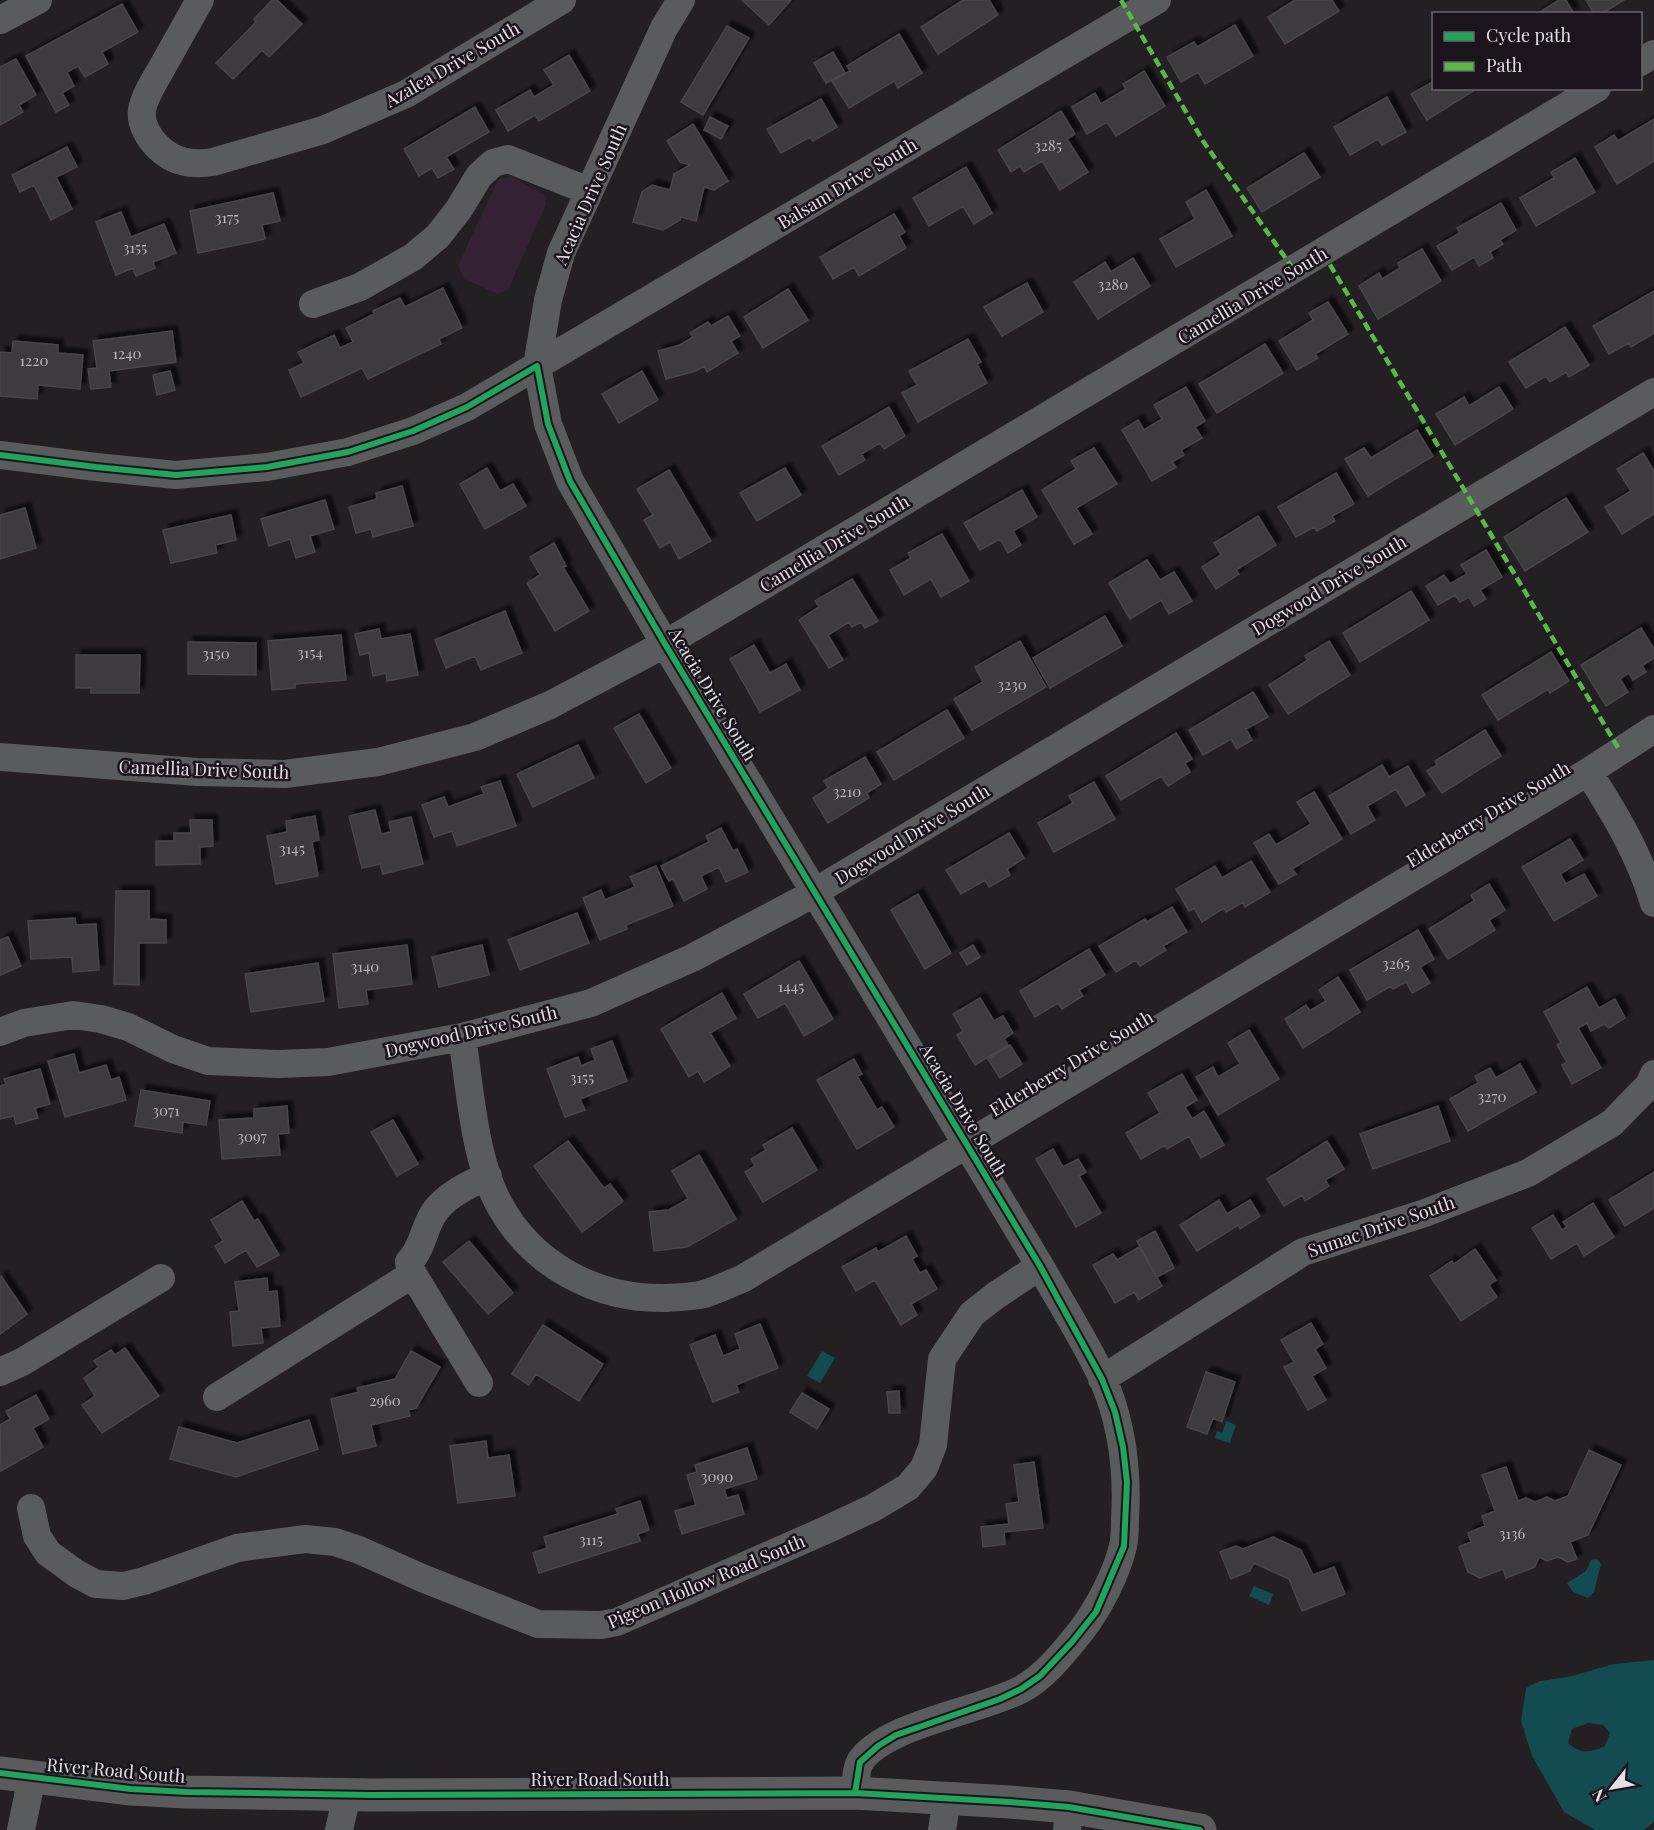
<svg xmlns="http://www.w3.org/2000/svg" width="1654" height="1830" viewBox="0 0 1654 1830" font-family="'Playfair Display',serif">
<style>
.green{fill:#342234}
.water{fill:#124b50;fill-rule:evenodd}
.building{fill:#3d3a3d;stroke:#484548;stroke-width:1.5;filter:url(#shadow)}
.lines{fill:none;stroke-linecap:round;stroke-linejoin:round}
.minor{stroke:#5a5b5c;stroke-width:28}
.major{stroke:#5b5b5e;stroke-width:33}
.quiet{stroke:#58b947;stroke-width:4.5;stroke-dasharray:9 4.5;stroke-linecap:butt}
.cycleway-casing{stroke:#1b141c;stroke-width:10}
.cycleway{stroke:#20a55d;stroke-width:6}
.labels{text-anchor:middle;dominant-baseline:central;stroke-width:5;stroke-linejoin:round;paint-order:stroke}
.number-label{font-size:15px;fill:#bab6bb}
.street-label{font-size:18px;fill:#e4dfe5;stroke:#1b141c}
</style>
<defs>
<filter id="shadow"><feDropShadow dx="5.5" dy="-5.5" stdDeviation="1.5" flood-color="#0009"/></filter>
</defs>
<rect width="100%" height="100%" fill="#231f23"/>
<path class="green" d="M511 176 544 195 546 204 508 290 498 294 464 279 458 265 498 180Z"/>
<path class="water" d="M822 1351 835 1358 820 1383 807 1376Z
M1226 1421 1236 1425 1230 1443 1215 1438 1217 1431 1222 1433Z
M1597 1559 1601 1564 1594 1592 1588 1598 1573 1592 1567 1583 1586 1571 1591 1560Z
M1254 1586 1273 1594 1269 1605 1249 1596Z
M1654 1660V1822L1644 1830H1595L1564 1812 1532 1756 1521 1721 1526 1688 1540 1681 1568 1677 1614 1664ZM1588 1723 1603 1725 1610 1733 1605 1746C1590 1753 1580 1754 1568 1743L1572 1729Z"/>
<path class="building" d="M272 0H277L302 24 269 57 262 50 233 79 216 63 256 22 254 19Z
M742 0H791L769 25Z
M963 0H989L998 15 938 54 921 27Z
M1295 0H1332L1339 11 1285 44 1268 17Z
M1559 0H1566L1574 14H1537Z
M1586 0H1624L1601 14H1594Z
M122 4 138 32 102 52 108 64 85 77 78 66 67 72 74 86 62 93 69 105 56 112 26 56Z
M1235 25 1253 56 1205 84 1198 72 1181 82 1167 57 1194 42 1197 47Z
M727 26 749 38 703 115 681 102Z
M899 34 922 73 898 88 894 81 849 108 832 81 850 71 847 66Z
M833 52 845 73 826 83 814 63Z
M569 55 590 91 539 121 535 115 508 131 496 110 530 90 534 97 554 85 544 70Z
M16 59 36 95 19 105 23 112 0 125V67Z
M1144 71 1165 106 1116 136 1107 122 1087 134 1072 107 1095 93 1101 104 1126 89 1123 84Z
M1434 81V88H1478L1427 120 1411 94Z
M1387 97 1406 132 1382 145 1378 139 1350 155 1334 127Z
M821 99 837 127 813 141 810 137 781 153 767 129Z
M475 107 489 132 446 157 454 169 438 178 432 168 419 176 404 149Z
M1061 111 1075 134 1067 139 1088 172 1060 190 1042 161 1024 172 1020 166 1011 172 998 150Z
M710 117 728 126 721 139 704 130Z
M1654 119V161L1617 184 1595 147 1614 135 1618 141Z
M693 124 728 181 714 190 704 187 696 221 681 217 680 220 663 230 633 222 642 192 652 185 670 190 674 174 690 165 680 162 667 141Z
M67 147 77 167 56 177 72 209 51 220 34 185 20 192 12 175Z
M1304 153 1320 177 1262 212 1247 188Z
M1575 158 1595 192 1536 226 1520 198 1554 178 1551 172Z
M966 167 992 213 974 224 963 206 929 226 913 198Z
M1206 190 1232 236 1176 267 1160 239 1195 219 1186 202Z
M273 193 280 221 262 225 265 239 198 253 190 211Z
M1501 203 1516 230 1500 240 1503 244 1490 252 1493 258 1479 266 1474 257 1452 270 1437 246 1460 233 1457 228Z
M121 212 131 237 164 224 176 253 153 262 155 268 136 276 133 268 116 275 96 222Z
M894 214 905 232 899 236 906 248 859 276 854 267 833 279 820 257Z
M1422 249 1441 281 1378 319 1359 286 1379 273 1382 279 1400 268 1398 263Z
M1133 258 1150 286 1098 319 1074 282 1105 262 1111 272Z
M1027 283 1043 312 1002 336 984 307Z
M443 288 462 328 439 339 441 344 368 379 362 368 301 397 289 370 304 363 298 352 334 335 340 348 353 342 346 328 374 314 373 311 400 298 405 307Z
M788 289 808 320 763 348 744 317Z
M1654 291V333L1631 347 1629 343 1609 354 1593 326Z
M1328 302 1348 334 1315 354 1318 358 1297 370 1279 341 1313 320 1309 313Z
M728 316 740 336 731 341 738 353 707 372 704 366 696 371 666 379 658 351 680 345 693 337 690 333 708 322 711 326Z
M1565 327 1589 365 1569 377 1566 372 1550 382 1546 376 1526 388 1509 362Z
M172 331 176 362 109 371 111 387 91 389 88 369 97 368 93 341Z
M968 339 981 362 977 364 987 383 918 422 902 393 917 385 909 371Z
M13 341 58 345V353L83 355 80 389 38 385 37 399 0 396V352L12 353Z
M1265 344 1283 373 1217 413 1199 384Z
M170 371 175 390 157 395 153 375Z
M642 371 658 400 619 423 602 394Z
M1186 387 1205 421 1195 427 1202 438 1181 450 1184 455 1172 462 1176 467 1152 481 1122 430 1138 420 1144 430 1162 419 1154 405Z
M1499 387 1513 409 1455 445 1436 414 1464 397 1469 406Z
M889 407 905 436 884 449 880 443 861 454 865 460 839 475 822 446Z
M1417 430 1433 456 1368 496 1345 459 1364 448 1371 458Z
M1094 448 1117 484 1076 508 1092 534 1074 544 1042 490 1076 469 1071 461Z
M1643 453 1654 471V514L1622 534 1605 507 1631 491 1617 469Z
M487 468 500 491 513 484 526 506 485 529 460 484Z
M785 468 801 495 757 521 740 493Z
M669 470 711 541 679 559 670 542 660 548 644 520 653 515 637 489Z
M1336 473 1354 504 1332 516 1335 521 1317 531 1314 527 1296 537 1278 507Z
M402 486 413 526 373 537 371 529 356 533 349 507 377 499 376 493Z
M1022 490 1037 517 1013 531 1021 545 1008 553 1000 539 980 550 964 523Z
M1566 498 1588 532 1525 571 1504 537Z
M325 500 334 529 310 536 315 552 296 558 290 539 269 546 261 519Z
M25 508 36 548 0 559V515Z
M231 515 236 540 215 545 217 553 171 563 163 530Z
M1258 516 1276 545 1236 570 1239 574 1216 589 1202 567 1221 555 1214 543Z
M942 534 969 581 941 597 931 579 904 595 890 570 911 558 908 553Z
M554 543 566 566 563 567 589 611 555 631 527 583 540 575 530 557Z
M1486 550 1502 577 1480 590 1486 599 1474 606 1469 597 1460 602 1455 595 1438 605 1426 586 1444 575 1450 584 1467 574 1461 565Z
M1147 560 1160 580 1174 572 1192 601 1169 614 1161 600 1130 619 1109 583Z
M852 579 878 621 865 628 861 622 852 627 849 622 828 635 843 660 829 668 799 620 819 607 815 601Z
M1411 591 1429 620 1360 662 1343 633Z
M505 611 522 653 481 670 475 656 446 668 435 640Z
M1105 616 1122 646 1050 688 1033 658Z
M1641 628 1654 649V658L1642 666 1646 672 1633 680 1629 673 1620 679 1628 692 1606 706 1581 665Z
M379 629 381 639 410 634 418 675 387 681 386 673 373 676 369 653 360 655 355 634Z
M341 635 346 680 295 684V688L272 690 268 641Z
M1020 641 1046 687 972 730 954 699 983 682 975 667Z
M1329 641 1350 675 1288 714 1269 685 1308 660 1305 656Z
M188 642 256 643V675L188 674Z
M754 645 770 673 786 664 800 690 760 712 730 659Z
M1551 652 1569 681 1550 693 1548 689 1498 720 1482 695Z
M76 655H140L139 693H91V688H76Z
M1253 692 1268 717 1246 729 1252 740 1237 749 1231 739 1203 755 1189 730Z
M947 710 964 738 894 780 877 752Z
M639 714 671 768 646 783 614 728Z
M1485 730 1501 756 1442 793 1427 771 1437 765 1435 761Z
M1176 733 1192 759 1185 763 1190 772 1168 786 1161 776 1121 800 1106 776Z
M578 745 594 778 533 807 517 774Z
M865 757 881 784 867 793 869 798 828 823 813 798 828 788 824 781Z
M1382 765 1389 777 1408 766 1425 795 1406 806 1396 789 1367 806 1375 820 1351 834 1329 796Z
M500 781 516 826 457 846 452 831 434 837 422 805 444 797 448 807 484 794 481 787Z
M1094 782 1115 819 1054 852 1038 823 1073 803 1069 796Z
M1314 792 1342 839 1292 869 1296 874 1279 884 1254 843 1269 834 1276 845 1311 824 1297 802Z
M375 810 381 834 391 832 389 822 411 817 423 864 383 874 380 864 362 868 349 816Z
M315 816 319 840 312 842 318 876 276 884 267 836 287 832 286 821Z
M190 820H212L213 846 200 847V864L156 865V841H174V833H191Z
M721 828 733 851 737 849 748 872 726 882 719 867 701 876 707 889 684 901 673 878 669 881 661 866 709 842 706 836Z
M1009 833 1024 858 1007 869 1010 875 989 887 985 880 961 894 946 870Z
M1570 839 1583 860 1560 874 1566 884 1584 874 1597 896 1554 921 1522 867Z
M1251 861 1270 892 1245 907 1243 902 1226 912 1224 908 1202 922 1194 908 1189 911 1176 889 1215 866 1222 878Z
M656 866 673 906 626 925 627 929 600 940 583 898 601 890 605 900 635 887 630 877Z
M1489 884 1505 910 1489 920 1495 930 1448 959 1429 929 1474 901 1471 895Z
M116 891H149V919L166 920V943H139V985L114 984Z
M918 894 951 953 925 969 891 910Z
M1172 907 1187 932 1163 946 1166 950 1140 966 1136 960 1116 972 1099 946 1145 919 1147 922Z
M577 913 589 943 520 970 508 940Z
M75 918 76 925 96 924 99 970 73 972 72 957 31 959 28 921Z
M1418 930 1434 959 1420 967 1430 983 1412 993 1406 982 1393 989 1391 986 1367 1000 1350 970Z
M8 937 21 966 0 975V940Z
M407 945 412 984 366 990 368 1004 339 1008 333 954Z
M482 945 489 975 439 987 432 957Z
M973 945 980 957 967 965 960 953Z
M1089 949 1105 975 1079 990 1083 996 1062 1009 1058 1003 1035 1017 1020 991Z
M799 961 833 1019 804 1036 785 1003 758 1018 744 994Z
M318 963 324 1001 251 1012 245 974Z
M1338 977 1360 1012 1303 1048 1285 1019 1306 1005 1310 1011 1326 1001 1319 990Z
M1587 987 1599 1008 1615 999 1625 1018 1609 1028 1604 1024 1591 1031 1587 1023 1578 1028 1601 1068 1572 1084 1562 1065 1567 1062 1557 1045 1561 1043 1544 1012Z
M722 993 736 1018 710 1033 730 1066 704 1082 698 1071 689 1077 661 1029Z
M980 998 994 1021 1003 1016 1013 1033 1004 1039 1008 1045 975 1065 957 1035 963 1031 953 1014Z
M1249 1030 1279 1079 1218 1115 1196 1077 1213 1067 1218 1077 1240 1064 1228 1043Z
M612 1041 627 1081 580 1099 585 1110 565 1117 547 1069 578 1057 581 1066 595 1060 591 1049Z
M1010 1045 1022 1064 1000 1078 988 1059Z
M74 1054 79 1073 106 1065 111 1080 119 1077 126 1100 65 1117 48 1061Z
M854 1059 862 1074 857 1076 877 1110 882 1107 894 1127 857 1149 817 1080Z
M1520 1064 1536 1092 1468 1131 1450 1099 1478 1083 1475 1076 1490 1068 1496 1078Z
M40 1069 50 1104 35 1108 38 1118 16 1124 14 1116 0 1119V1086L6 1084 4 1079Z
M1182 1074 1197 1100 1185 1107 1192 1119 1204 1111 1224 1145 1201 1158 1189 1136 1167 1149 1165 1145 1141 1159 1126 1133 1160 1113 1148 1093Z
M141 1090 210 1101 206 1125 183 1122 182 1133 135 1126Z
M287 1106 289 1133 278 1134 280 1155 222 1159 219 1120 254 1118V1109Z
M1438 1106 1450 1141 1373 1169 1360 1134Z
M393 1120 418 1164 397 1176 371 1132Z
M792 1128 817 1170 763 1202 745 1172 755 1166 751 1159 766 1150 763 1145Z
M568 1141 604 1188 610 1184 623 1201 582 1232 534 1166Z
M1327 1141 1344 1169 1325 1180 1329 1186 1305 1201 1302 1195 1284 1206 1267 1179Z
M1053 1149 1063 1167 1078 1159 1086 1172 1079 1176 1101 1213 1076 1227 1036 1159Z
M699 1155 736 1219 687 1247 654 1251 649 1212 669 1210 688 1199 672 1171Z
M1654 1172V1208L1625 1226 1609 1200Z
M1219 1200 1227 1214 1250 1200 1260 1216 1240 1229 1238 1225 1197 1251 1180 1225Z
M242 1201 254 1221 258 1219 279 1255 257 1267 246 1250 225 1263 215 1246 223 1241 211 1220Z
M1593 1203 1614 1237 1584 1256 1577 1243 1551 1259 1532 1228 1553 1215 1562 1230 1567 1227 1563 1222Z
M1155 1231 1174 1268 1157 1277 1137 1241Z
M906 1236 917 1256 912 1259 920 1273 926 1270 937 1289 911 1304 917 1315 901 1325 875 1280 856 1291 842 1267 876 1248 878 1252Z
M469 1241 513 1293 488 1314 443 1262Z
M1139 1247 1162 1286 1139 1300 1134 1292 1115 1303 1093 1265 1113 1254 1117 1260Z
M1475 1249 1496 1280 1489 1285 1497 1297 1461 1321 1430 1276 1452 1261 1454 1264Z
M1 1276 27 1314 0 1334V1277Z
M267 1278 268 1292 277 1291 280 1326 261 1328 263 1343 233 1346 230 1312 239 1311 235 1282Z
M1311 1323 1323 1344 1315 1349 1326 1368 1312 1376 1326 1400 1308 1410 1284 1367 1294 1362 1281 1340Z
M760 1324 778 1368 736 1385 739 1392 713 1402 690 1345 715 1335 723 1356 740 1349 735 1334Z
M543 1325 603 1364 579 1401 536 1374 529 1385 512 1374Z
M125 1348 159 1396 102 1433 82 1405 95 1396 84 1378 99 1367 94 1361 111 1350 115 1355Z
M411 1351 440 1367 416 1408 408 1410 410 1416 371 1425 376 1446 343 1454 331 1399 359 1392 357 1388 395 1379Z
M1206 1372 1235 1382 1222 1422 1213 1418 1207 1434 1187 1427Z
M899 1391 900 1413H889L887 1392Z
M802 1393 829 1409 817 1429 790 1412Z
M36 1395 49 1419 33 1428 43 1447 1 1471 0 1425 10 1419 6 1411Z
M309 1420 318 1449 236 1477 170 1459 179 1427 237 1443Z
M486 1441 488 1458 509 1455 515 1496 458 1503 450 1446Z
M747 1448 757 1479 724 1489 727 1498 738 1495 744 1514 682 1534 675 1511 696 1505 687 1475 697 1472 695 1465Z
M1589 1450 1621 1465 1588 1535 1570 1542 1577 1559 1568 1562 1558 1557 1547 1561 1539 1557 1535 1567 1506 1578 1503 1569 1480 1578 1468 1572 1459 1547 1471 1542 1468 1533 1485 1526 1482 1516 1495 1511 1482 1475 1506 1467 1518 1501 1526 1498 1535 1502 1547 1497 1555 1501 1568 1496Z
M1034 1462 1043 1528 1004 1532 1005 1544 983 1547 981 1527 1009 1524 1006 1504 1019 1502 1014 1465Z
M640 1501 649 1530 638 1534 640 1541 539 1573 533 1553 547 1548 544 1537 618 1514 616 1509Z
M1273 1537 1301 1550 1313 1575 1334 1567 1345 1594 1302 1611 1289 1579 1254 1563 1250 1571 1231 1579 1220 1552 1236 1546 1243 1549Z"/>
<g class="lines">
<path class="minor" d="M200 0C188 21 176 43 164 64 156 79 145 94 142 110 140 123 149 139 158 147 174 163 192 165 213 162L323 130 406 94 562 0
M681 0 664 28 561 253 548 300 537 366 548 424 570 481 665 644 1040 1266C1061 1303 1084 1339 1102 1377 1122 1422 1128 1470 1125 1519 1125 1528 1125 1538 1123 1546 1117 1573 1098 1609 1081 1631 1064 1652 1044 1678 1020 1690 980 1711 883 1725 860 1762 855 1771 856 1784 855 1793
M0 20 38 0
M1640 62 1654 54
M313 304 360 287 413 257 438 236 459 209 479 176 493 163 508 159 589 191
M0 455 96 467 176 475 267 467 348 452 413 431 467 407 1157 0
M0 757 197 772 285 774 378 762 475 737 550 705 665 644 1597 88
M1588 772C1615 813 1640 856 1654 903
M0 1032 24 1023 73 1015 101 1019 128 1027 173 1049 208 1061 278 1064 328 1062 462 1037 591 1003 692 958 796 903 1654 392
M462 1037C470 1088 474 1157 498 1202 531 1265 597 1300 667 1298 679 1297 692 1297 704 1294 717 1290 729 1284 742 1279L1588 772 1654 729
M0 1372 22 1362 161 1278
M1102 1379 1303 1252 1425 1213 1528 1173 1612 1123 1649 1085 1654 1074
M479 1383 411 1271 409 1262C422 1249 423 1232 432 1216 442 1197 469 1184 488 1176
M217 1397 413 1274
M31 1508 37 1536 48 1553 77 1574 96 1584 123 1586 144 1581 237 1548 305 1539 335 1542 359 1550 422 1578 538 1624 601 1625 617 1622 826 1530 873 1508 908 1487 924 1468 933 1445 942 1359 972 1314 995 1296 1040 1266
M21 1830 32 1777
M339 1830 347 1795
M942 1830 947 1799
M1067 1830 1069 1807"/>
<path class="major" d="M0 1773 131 1789 187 1792 372 1795 855 1793 1010 1802 1069 1807 1200 1830"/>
<path class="quiet" d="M1121 0 1203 141 1294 270
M1323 253 1620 751"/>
<defs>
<path id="cycleway" d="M0 455 96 467 176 475 267 467 348 452 413 431 467 407 537 366 548 424 570 481 665 644 1040 1266 1102 1379 1115 1412 1123 1447 1127 1482 1124 1546 1096 1612 1072 1642 1040 1676 1021 1689 1000 1699 896 1735 878 1746 860 1762 855 1793
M0 1773 131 1789 187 1792 372 1795 855 1793 1010 1802 1069 1807 1200 1830"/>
</defs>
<use href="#cycleway" class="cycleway-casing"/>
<use href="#cycleway" class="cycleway"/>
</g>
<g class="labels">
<g class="number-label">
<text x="1048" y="145">3285</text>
<text x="227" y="217">3175</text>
<text x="135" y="247">3155</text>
<text x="1113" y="284">3280</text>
<text x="127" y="353">1240</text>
<text x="34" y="360">1220</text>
<text x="310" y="652">3154</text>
<text x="216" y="653">3150</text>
<text x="1012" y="684">3230</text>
<text x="847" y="791">3210</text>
<text x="292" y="848">3145</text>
<text x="1396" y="963">3265</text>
<text x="365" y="966">3140</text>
<text x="791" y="986">1445</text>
<text x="582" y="1077">3155</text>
<text x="1492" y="1096">3270</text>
<text x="166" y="1110">3071</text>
<text x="252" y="1136">3097</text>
<text x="385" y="1400">2960</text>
<text x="717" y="1476">3090</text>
<text x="1512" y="1533">3136</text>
<text x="591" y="1539">3115</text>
</g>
<g class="street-label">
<text transform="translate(452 64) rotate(-30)">Azalea Drive South</text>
<text transform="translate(847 183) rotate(-31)">Balsam Drive South</text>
<text transform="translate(590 194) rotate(-66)">Acacia Drive South</text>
<text transform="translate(1252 295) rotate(-31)">Camellia Drive South</text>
<text transform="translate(834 543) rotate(-31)">Camellia Drive South</text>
<text transform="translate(1329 585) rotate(-31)">Dogwood Drive South</text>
<text transform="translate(713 694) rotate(59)">Acacia Drive South</text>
<text transform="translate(204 769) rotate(2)">Camellia Drive South</text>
<text transform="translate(1488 814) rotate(-31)">Elderberry Drive South</text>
<text transform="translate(912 834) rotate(-31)">Dogwood Drive South</text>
<text transform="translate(471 1031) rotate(-13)">Dogwood Drive South</text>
<text transform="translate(1071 1063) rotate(-31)">Elderberry Drive South</text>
<text transform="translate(964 1110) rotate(59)">Acacia Drive South</text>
<text transform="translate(1381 1226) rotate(-19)">Sumac Drive South</text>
<text transform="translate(706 1581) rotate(-23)">Pigeon Hollow Road South</text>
<text transform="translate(116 1770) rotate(5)">River Road South</text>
<text x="600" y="1779">River Road South</text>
</g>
</g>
<rect x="1432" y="12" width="210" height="78" fill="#1b141c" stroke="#6b656c" stroke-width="1.5"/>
<rect x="1444" y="32" width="30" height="9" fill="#20a55d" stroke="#6b656c" stroke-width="1.5"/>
<text x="1486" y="42" font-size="18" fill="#e4dfe5">Cycle path</text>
<rect x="1444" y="62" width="30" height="9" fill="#58b947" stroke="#6b656c" stroke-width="1.5"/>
<text x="1486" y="72" font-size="18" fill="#e4dfe5">Path</text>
<g transform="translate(1612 1788) rotate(239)" stroke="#1b141c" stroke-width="4.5" paint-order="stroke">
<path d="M0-4.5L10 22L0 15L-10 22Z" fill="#e4dfe5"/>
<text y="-9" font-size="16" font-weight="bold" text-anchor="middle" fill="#e4dfe5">N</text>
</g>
</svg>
